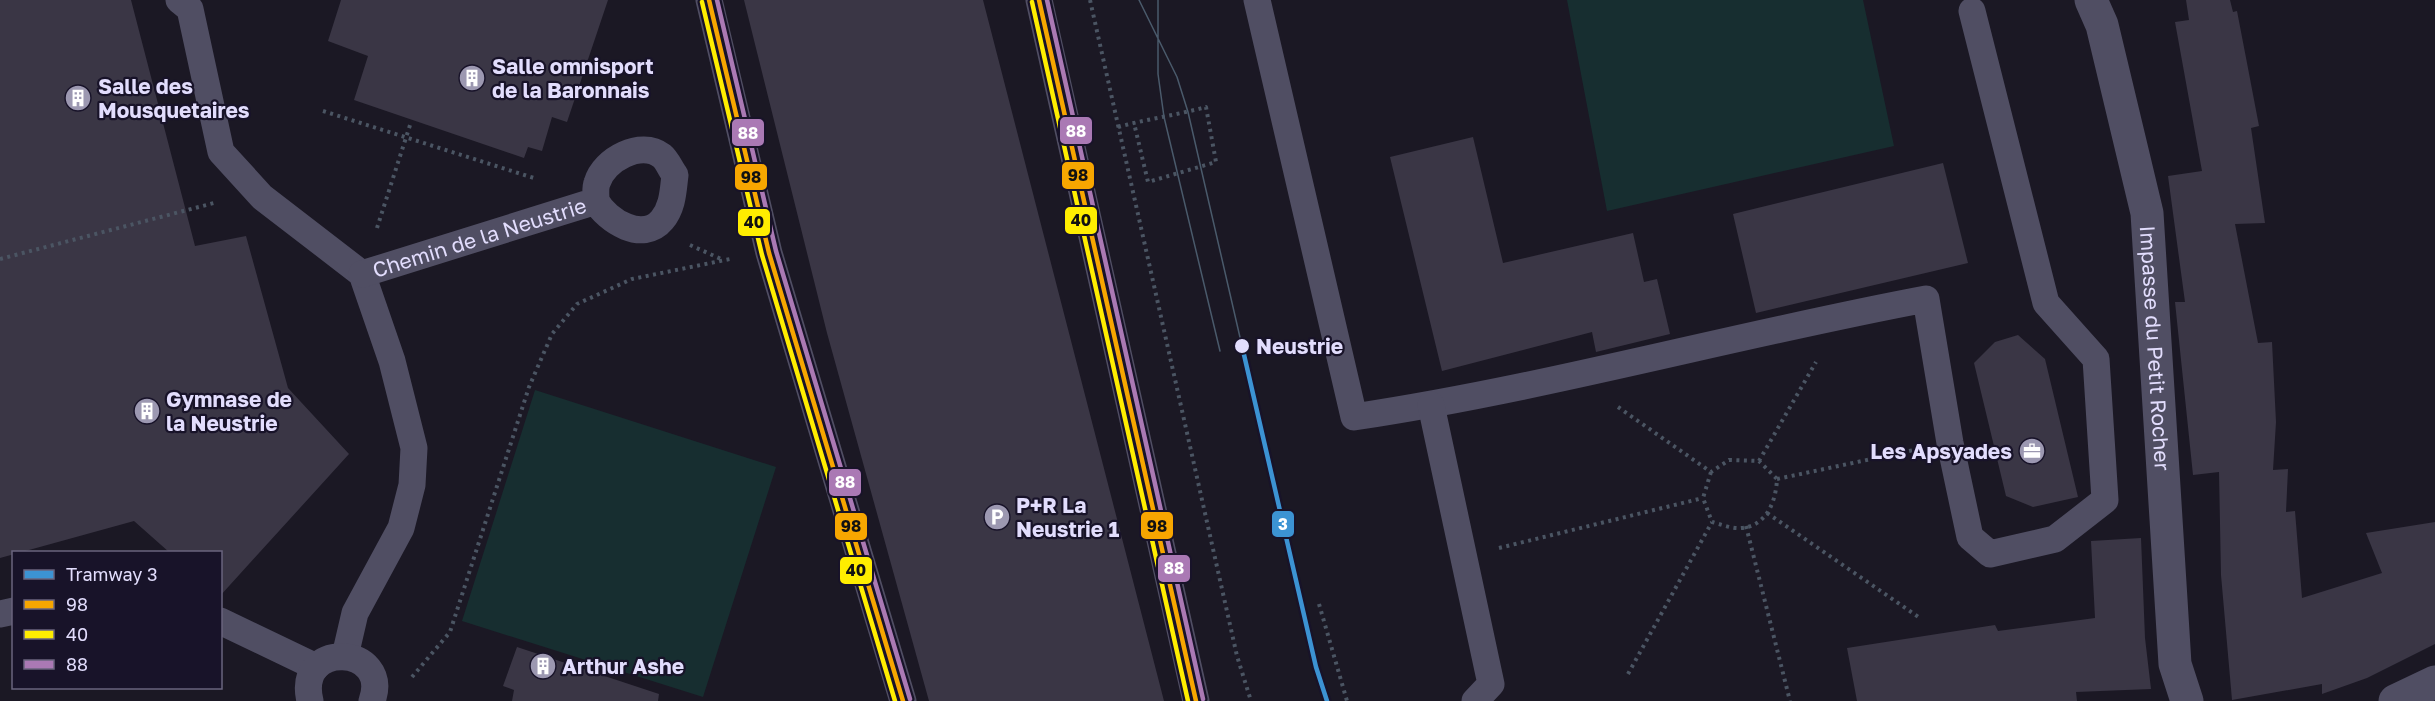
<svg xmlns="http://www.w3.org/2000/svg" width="2435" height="701" viewBox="0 0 2435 701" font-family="'Golos Text',sans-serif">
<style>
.green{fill:#172e30}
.building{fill:#3a3645}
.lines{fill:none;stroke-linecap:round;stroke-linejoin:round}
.path{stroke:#4b5563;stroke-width:4;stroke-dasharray:3 4.5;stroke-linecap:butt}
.lane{stroke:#504e63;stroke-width:27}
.street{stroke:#504e63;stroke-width:33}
.tram{stroke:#4a5a6b;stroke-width:1.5}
.bus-1-casing{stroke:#181329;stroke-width:9}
.bus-2-casing{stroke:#181329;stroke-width:9}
.bus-3-casing{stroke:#181329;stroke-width:9}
.bus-1{stroke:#f7a600;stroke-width:4.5}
.bus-2{stroke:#ffed00;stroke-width:4.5}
.bus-3{stroke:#aa79b4;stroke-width:4.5}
.tram-1-casing{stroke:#181329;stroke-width:9}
.tram-1{stroke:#3c93d3;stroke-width:4.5}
.stop-dot{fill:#e2ddfd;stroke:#181329;stroke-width:2}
.labels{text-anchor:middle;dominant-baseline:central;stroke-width:4.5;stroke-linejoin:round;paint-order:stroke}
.poi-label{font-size:21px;font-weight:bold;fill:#e2ddfd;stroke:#181329;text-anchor:start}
.street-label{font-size:21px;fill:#e2ddfd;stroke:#181329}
.stop-label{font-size:21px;font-weight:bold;fill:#e2ddfd;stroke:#181329;text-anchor:start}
.line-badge{stroke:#181329;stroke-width:2}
.badge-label{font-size:16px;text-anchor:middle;font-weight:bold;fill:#fff}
.pale-badge-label{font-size:16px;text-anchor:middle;font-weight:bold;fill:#111}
</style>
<rect width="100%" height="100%" fill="#1b1824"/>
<path class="green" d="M1567 0H1863L1894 146 1607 211Z
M535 390 776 467 703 697 462 621Z"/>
<path class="building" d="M0 0H131L195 246 246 236 288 388 349 454 220 596V552H169L134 521 0 558Z
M341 0H608L567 122 552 117 542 151 528 147 524 158 354 100 368 56 328 41Z
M744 0H983L1164 701H929L827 333Z
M2186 0H2230L2233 12 2237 11 2247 63 2259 126 2251 128 2265 223 2235 224 2258 343 2272 342 2276 422 2273 470 2288 469 2286 512 2295 511 2302 598 2382 573 2366 533 2435 522V644L2367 678 2322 694V684L2232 700 2221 575 2219 472 2193 475 2175 302H2185L2168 176 2202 171 2175 22 2189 20Z
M1473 137 1503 263 1633 233 1644 282 1657 279 1670 334 1596 352 1592 332 1442 371 1390 157Z
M1943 163 1968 263 1756 313 1733 214Z
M2018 335 2045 359 2078 497 2033 507 2006 496 1974 363 1995 342Z
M2141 538 2145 638 2151 689 2076 692 2077 701H1857L1847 648 1995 625 1998 631 2095 618 2091 541Z
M517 647 659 694 658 701H512L514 690 503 686Z"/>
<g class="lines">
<path class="path" d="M1090 0 1237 656 1251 701
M323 111 537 179
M1118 127C1147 119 1177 115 1206 107L1216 162 1148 182 1134 123
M377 228 411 122
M690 245 721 259
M0 259 214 203
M1618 407 1711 472 1729 460 1759 461 1816 362
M1711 472 1703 498 1712 522C1720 524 1732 529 1741 528 1767 526 1776 501 1777 479L1759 461
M1777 479 1914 450
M1767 513 1920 618
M1746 526 1790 701
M1499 548 1703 498
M1319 604 1347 701
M1628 674 1712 522
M412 677 450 632 529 387 552 334 577 304 632 279 730 259"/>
<g class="lane">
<path d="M179 0 190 9 221 152 262 197 362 274 392 361 414 448 412 485 401 528 355 613 345 656"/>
<path d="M709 0 769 253 903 701"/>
<path d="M1039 0 1196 701"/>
<path d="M1257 0 1354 417C1547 388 1734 335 1926 299L1950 443 1970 537 1990 554 2055 539 2105 500 2096 359 2046 303 1972 11"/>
<path id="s1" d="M362 274 596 201C607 221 643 243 662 220 673 207 673 191 675 175 671 170 667 160 662 156 641 140 604 159 597 183 595 188 596 196 596 201"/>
<path d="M1431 405 1491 684 1475 701"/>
<path d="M0 614 14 611"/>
<path d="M220 621 316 667"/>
<path d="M310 701C295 639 392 645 372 701"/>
</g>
<g class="street">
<path id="s2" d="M2091 0 2102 25 2147 213 2175 664 2187 701"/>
<path d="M2395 701 2435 682"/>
</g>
<path class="tram" d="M1139 0 1177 77 1188 112 1242 346
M1158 0V74L1164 117 1220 351"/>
<defs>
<path id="bus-1" d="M709 0 769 253 903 701
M1039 0 1196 701"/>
<path id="bus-2" d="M702 2 762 255 895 701
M1032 2 1188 701"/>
<path id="bus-3" d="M717 0 776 251 910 699
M1047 0 1203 699"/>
</defs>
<use href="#bus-1" class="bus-1-casing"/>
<use href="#bus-2" class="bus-2-casing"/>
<use href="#bus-3" class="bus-3-casing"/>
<use href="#bus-1" class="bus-1"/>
<use href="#bus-2" class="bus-2"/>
<use href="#bus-3" class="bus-3"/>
<defs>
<path id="tram-1" d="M1242 346 1316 667 1327 701"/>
</defs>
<use href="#tram-1" class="tram-1-casing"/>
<use href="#tram-1" class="tram-1"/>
</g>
<defs>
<symbol id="building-disc" viewBox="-11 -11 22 22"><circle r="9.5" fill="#9c98b1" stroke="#181329"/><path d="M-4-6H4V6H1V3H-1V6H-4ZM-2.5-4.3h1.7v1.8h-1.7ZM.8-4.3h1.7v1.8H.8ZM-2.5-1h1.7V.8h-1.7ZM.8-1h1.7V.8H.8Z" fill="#fff"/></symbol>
<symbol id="office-disc" viewBox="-11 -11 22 22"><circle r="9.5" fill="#9c98b1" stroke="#181329"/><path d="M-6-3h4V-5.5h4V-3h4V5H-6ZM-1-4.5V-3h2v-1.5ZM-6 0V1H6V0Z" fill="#fff"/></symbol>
<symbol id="parking-disc" viewBox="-11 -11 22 22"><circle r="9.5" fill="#9c98b1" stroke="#181329"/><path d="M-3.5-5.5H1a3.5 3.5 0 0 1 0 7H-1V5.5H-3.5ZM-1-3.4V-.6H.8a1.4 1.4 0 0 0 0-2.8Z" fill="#fff"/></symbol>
</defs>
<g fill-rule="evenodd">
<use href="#building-disc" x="457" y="63" width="30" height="30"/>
<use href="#building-disc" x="63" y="83" width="30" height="30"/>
<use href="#building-disc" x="132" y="396" width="30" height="30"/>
<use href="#office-disc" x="2017" y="436" width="30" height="30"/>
<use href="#parking-disc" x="982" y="502" width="30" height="30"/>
<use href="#building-disc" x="528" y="651" width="30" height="30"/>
</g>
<circle class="stop-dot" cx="1242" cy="346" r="8"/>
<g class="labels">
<g class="poi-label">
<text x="492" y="66">Salle omnisport<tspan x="492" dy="24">de la Baronnais</tspan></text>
<text x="98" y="86">Salle des<tspan x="98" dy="24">Mousquetaires</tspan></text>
<text x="166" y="399">Gymnase de<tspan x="166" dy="24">la Neustrie</tspan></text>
<text x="2012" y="451" text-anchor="end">Les Apsyades</text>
<text x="1016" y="505">P+R La<tspan x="1016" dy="24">Neustrie 1</tspan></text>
<text x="562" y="666">Arthur Ashe</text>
</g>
<g class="street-label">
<text stroke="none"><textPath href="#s1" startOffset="123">Chemin de la Neustrie</textPath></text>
<text stroke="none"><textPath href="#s2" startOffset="356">Impasse du Petit Rocher</textPath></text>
</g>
<g class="stop-label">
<text x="1256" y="346">Neustrie</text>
</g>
</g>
<g class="line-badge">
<rect x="1059" y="116" width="34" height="29" rx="6" fill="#aa79b4"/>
<rect x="731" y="118" width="34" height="29" rx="6" fill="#aa79b4"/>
<rect x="1061" y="161" width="34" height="29" rx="6" fill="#f7a600"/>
<rect x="734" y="163" width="34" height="28" rx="6" fill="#f7a600"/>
<rect x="1064" y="206" width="34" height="29" rx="6" fill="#ffed00"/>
<rect x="737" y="208" width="34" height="29" rx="6" fill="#ffed00"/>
<rect x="828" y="468" width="34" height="29" rx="6" fill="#aa79b4"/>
<rect x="1271" y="510" width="24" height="28" rx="6" fill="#3c93d3"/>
<rect x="1140" y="511" width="34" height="29" rx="6" fill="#f7a600"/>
<rect x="834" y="512" width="34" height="29" rx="6" fill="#f7a600"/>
<rect x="1157" y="554" width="34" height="29" rx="6" fill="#aa79b4"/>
<rect x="839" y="556" width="34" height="29" rx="6" fill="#ffed00"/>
</g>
<g class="badge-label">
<text x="1076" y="137">88</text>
<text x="748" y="139">88</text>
<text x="845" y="488">88</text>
<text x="1283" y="530">3</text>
<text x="1174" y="574">88</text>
</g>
<g class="pale-badge-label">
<text x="1078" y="181">98</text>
<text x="751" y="183">98</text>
<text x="1081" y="226">40</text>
<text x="754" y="228">40</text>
<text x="1157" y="532">98</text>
<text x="851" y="532">98</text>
<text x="856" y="576">40</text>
</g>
<rect x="12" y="551" width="210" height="138" fill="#181329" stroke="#69647e" stroke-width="1.5"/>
<rect x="24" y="570" width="30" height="9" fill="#3c93d3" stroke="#69647e" stroke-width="1.5"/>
<text x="66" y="581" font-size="18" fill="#e2ddfd">Tramway 3</text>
<rect x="24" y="600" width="30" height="9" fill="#f7a600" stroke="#69647e" stroke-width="1.5"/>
<text x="66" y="611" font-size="18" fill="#e2ddfd">98</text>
<rect x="24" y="630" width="30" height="9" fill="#ffed00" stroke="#69647e" stroke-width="1.5"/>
<text x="66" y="641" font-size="18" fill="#e2ddfd">40</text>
<rect x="24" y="660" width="30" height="9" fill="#aa79b4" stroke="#69647e" stroke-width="1.5"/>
<text x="66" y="671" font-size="18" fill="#e2ddfd">88</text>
</svg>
